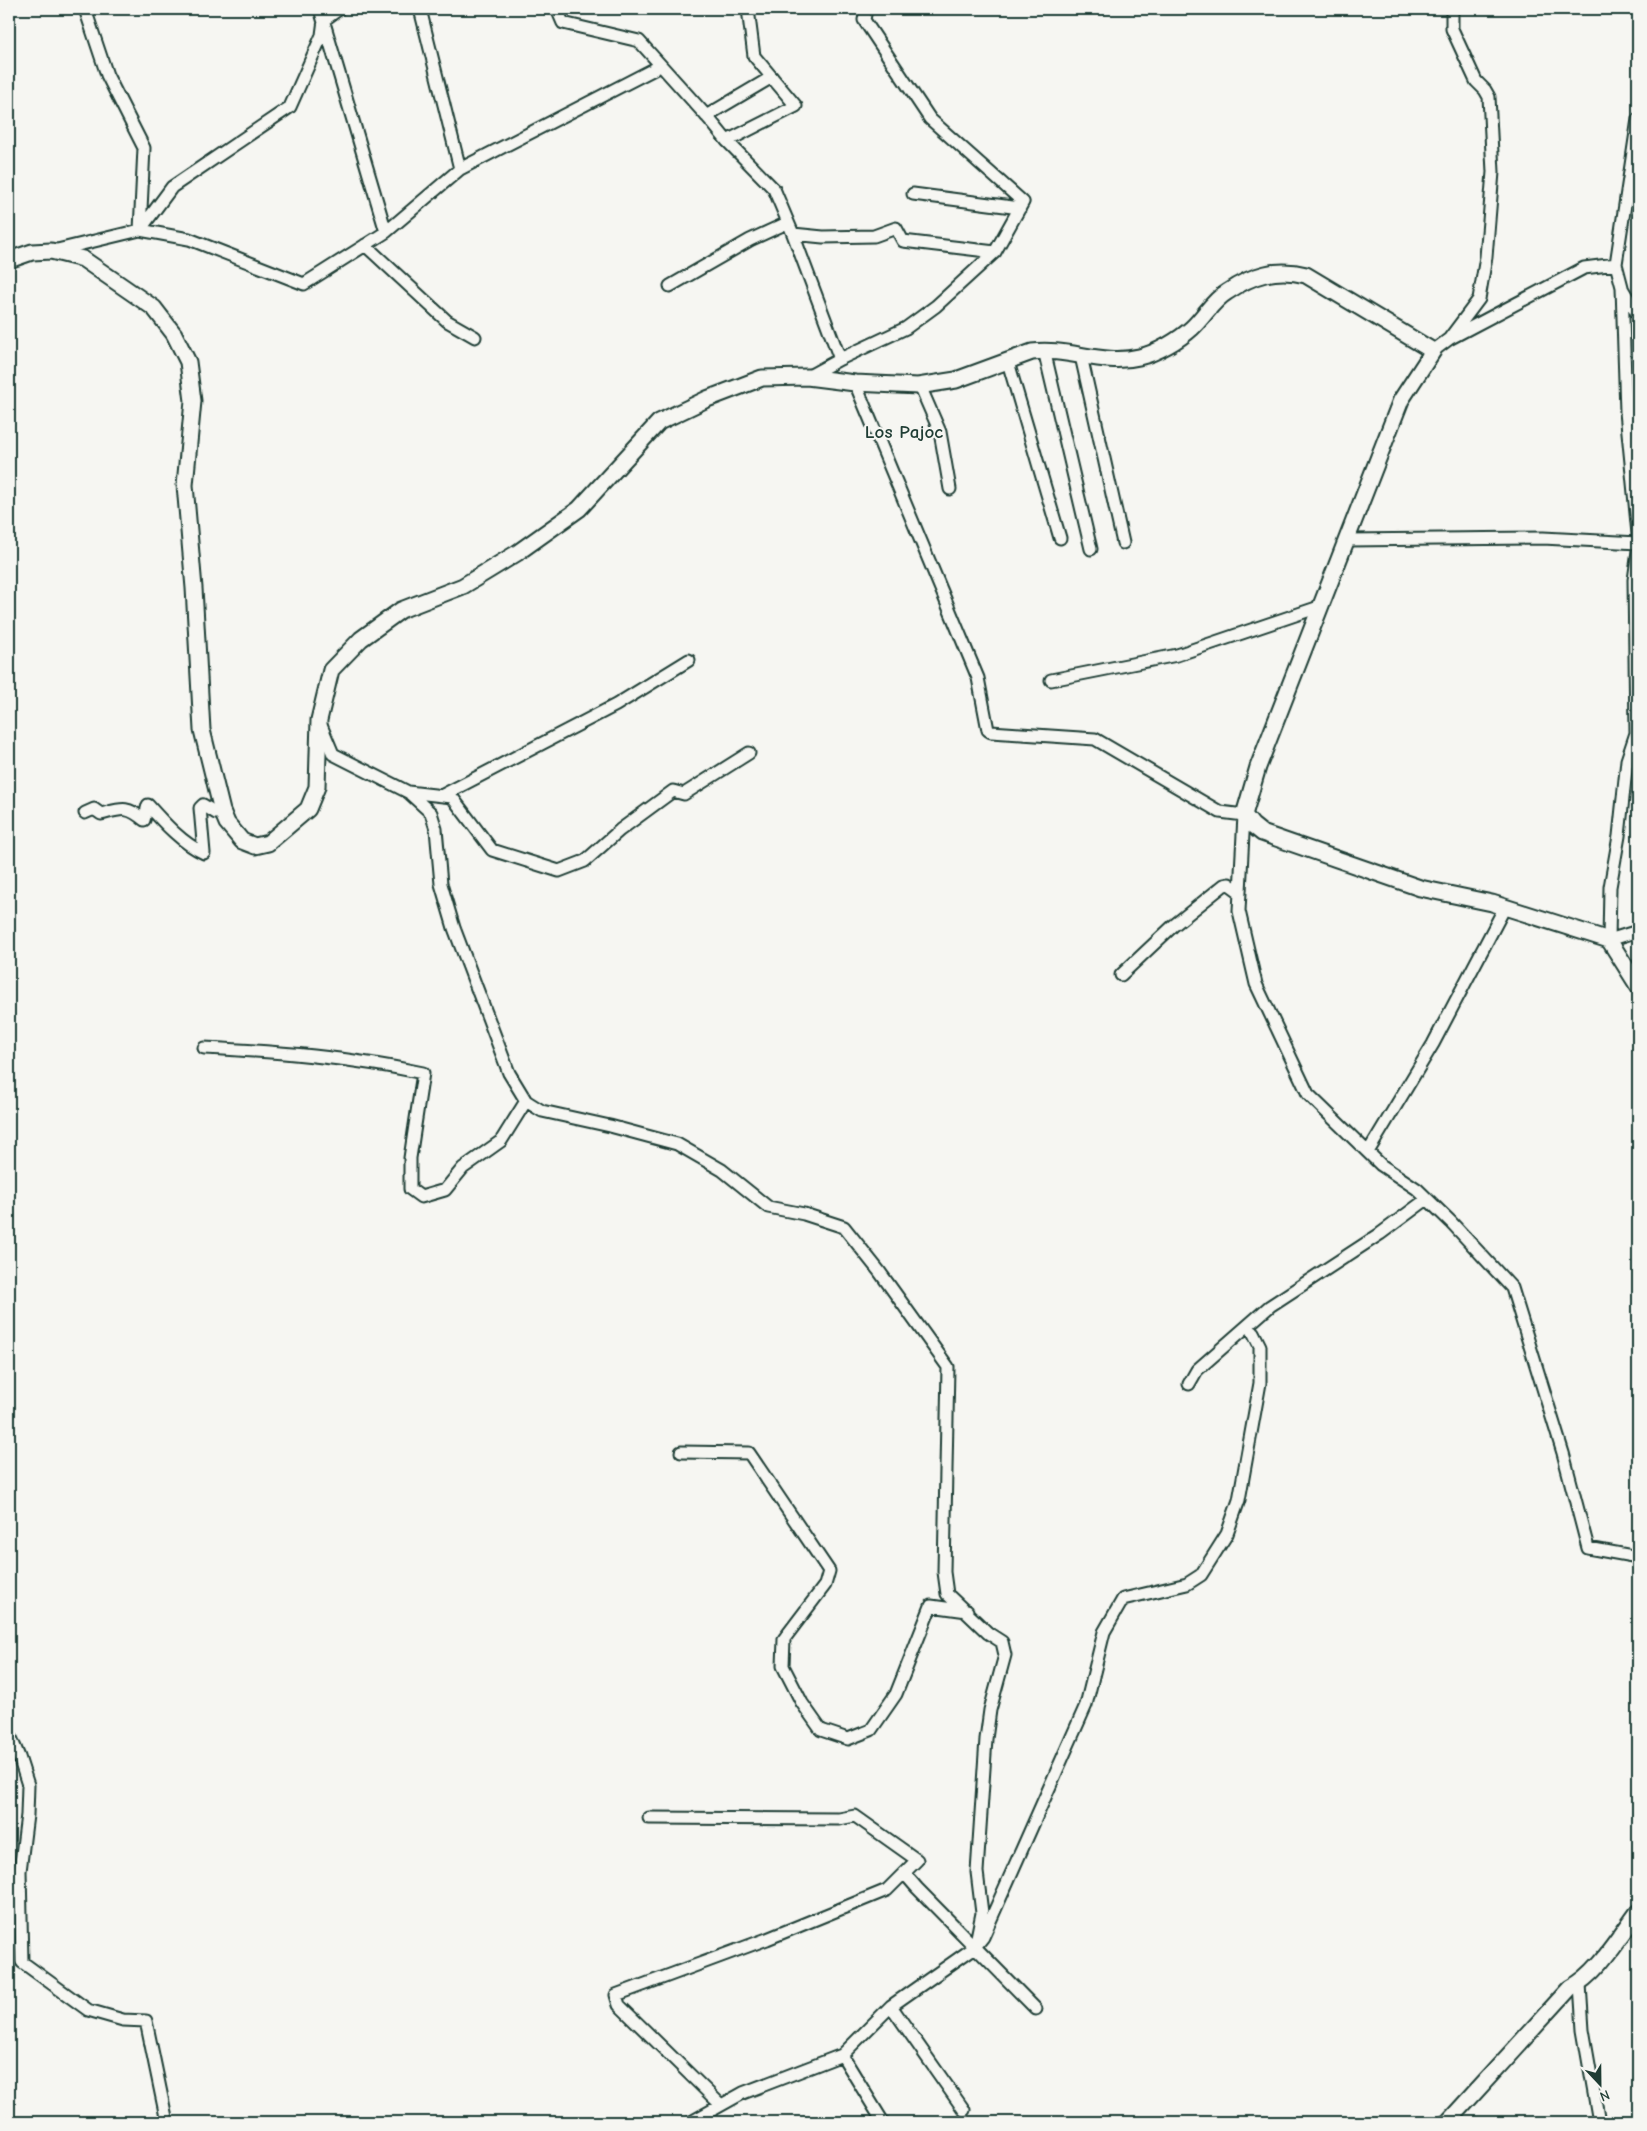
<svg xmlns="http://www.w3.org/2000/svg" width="1647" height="2131" viewBox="0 0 1647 2131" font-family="'Comic Neue',sans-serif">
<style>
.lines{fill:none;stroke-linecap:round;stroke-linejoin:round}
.minor-casing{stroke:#1f3d34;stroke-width:15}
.tertiary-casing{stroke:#1f3d34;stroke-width:19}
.minor{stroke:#f6f6f2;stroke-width:11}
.tertiary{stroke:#f6f6f2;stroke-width:15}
.labels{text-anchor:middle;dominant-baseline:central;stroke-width:4;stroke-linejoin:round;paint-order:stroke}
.quarter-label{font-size:19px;font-weight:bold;fill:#1f3d34;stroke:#f6f6f2}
</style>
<rect width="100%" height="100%" fill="#f6f6f2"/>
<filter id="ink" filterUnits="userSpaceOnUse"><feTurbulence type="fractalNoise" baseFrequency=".02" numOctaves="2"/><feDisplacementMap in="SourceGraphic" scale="10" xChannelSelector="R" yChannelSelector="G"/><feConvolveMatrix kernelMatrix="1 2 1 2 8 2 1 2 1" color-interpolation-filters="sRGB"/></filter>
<g filter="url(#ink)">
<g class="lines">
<defs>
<path id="minor" d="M85 9 107 75 144 148 140 230 189 239 304 284 386 232 460 169 660 66
M320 9 386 232
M420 9 460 169
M557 9 563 23 639 41 710 120 727 141 774 189 793 234 840 359
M706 116 772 77
M1638 119 1616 264 1622 287 1626 412 1638 534
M727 141 796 106 754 56 748 9
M913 194 1020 208
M793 234 823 237 874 236 896 228 903 241 995 252
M365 245 447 321 475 337
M53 251 140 230 172 187 290 107 322 35 324 20 339 9
M670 286 750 240 787 223
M1622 288 1638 315
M1449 339 1479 299 1486 257 1493 172 1489 97 1485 90 1476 81 1452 29V9
M1044 350 1091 549
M1433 351 1449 339 1584 268 1616 264
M1081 356 1123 543
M1008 362 1060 538
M807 377 840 359 906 328 936 306 995 252 1023 202 930 119 864 20 866 9
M855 383 978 678 988 730 991 732 1095 739 1220 812 1244 815 1239 911 1256 984 1308 1094 1381 1165 1417 1189 1451 1222 1512 1288 1563 1453 1588 1548 1638 1557
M920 386 940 432 950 489
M1348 540 1543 538 1638 543
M1638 551 1634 580 1636 733 1627 760 1619 836 1610 887 1609 940 1638 931
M1051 680 1177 655 1322 606
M320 723 333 754 408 792 431 813 436 829 441 884 454 928 509 1073 526 1101 542 1111 610 1126 677 1144 722 1170 768 1207 804 1214 844 1227 879 1271 948 1367 944 1572 947 1594 988 1633 1002 1642 1005 1655 990 1710 986 1739 977 1872 982 1913 975 1947
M408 792 452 797 492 850 559 871 585 861 620 830 673 791 684 794 749 753
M443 795 616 705 689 660
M85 813 94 809 101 814C121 809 127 805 144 820L148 805C163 822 183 844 204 853L200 808 203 805 216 813 222 811
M1121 975 1173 926 1224 885 1229 884 1240 892
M204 1048C279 1052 349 1057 423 1073L410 1158V1189L421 1197 445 1190 463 1168 501 1141 526 1101
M1368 1152 1433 1044 1505 907
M1189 1384 1197 1370 1270 1306 1380 1234 1427 1199
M681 1452 749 1453 829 1571 825 1585 784 1639 783 1666 802 1703 821 1730 848 1739 871 1730 896 1694 931 1606 967 1611
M9 1733 19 1757 28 1785 27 1815 20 1871 22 1962 88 2010 123 2020 146 2021 167 2122
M649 1818 839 1819 855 1816 917 1860 904 1873 917 1888 1036 2009
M1580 1984 1583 2030 1599 2122
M891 2006 964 2110
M842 2055 883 2122
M721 2105 619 2005 616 1995 767 1939 887 1890 904 1873
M691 2122 743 2093 842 2055 891 2006 975 1947 983 1937 1086 1705 1104 1632 1123 1599 1187 1584 1201 1575 1227 1534 1239 1500 1260 1383V1346L1253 1332"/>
<path id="tertiary" d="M9 260 32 252 51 251 83 259 154 308 174 334 188 362 193 401 185 485 194 588 202 730 222 811 227 823 242 841 255 846 268 843 308 809 317 787 319 720 331 670 361 639 401 610 463 586 517 553 579 509 659 422 707 399 762 378 807 377 855 383 918 386 956 380 1032 352C1067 347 1103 366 1139 357 1157 353 1179 340 1192 328 1204 317 1213 300 1227 292 1252 275 1277 267 1306 275L1433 351 1401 400 1258 767 1244 815 1252 825 1262 833 1420 888 1492 903 1609 940 1638 986
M1448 2122 1570 1988C1597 1975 1620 1936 1638 1912"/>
</defs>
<use href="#minor" class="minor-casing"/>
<use href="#tertiary" class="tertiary-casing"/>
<use href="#minor" class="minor"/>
<use href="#tertiary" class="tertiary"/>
</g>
</g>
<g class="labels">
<g class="quarter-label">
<text x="904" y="432">Los Pajoc</text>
</g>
</g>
<rect width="1647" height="2131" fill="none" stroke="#f6f6f2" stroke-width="30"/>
<rect x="15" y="15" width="1617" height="2101" fill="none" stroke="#1f3d34" stroke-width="2" filter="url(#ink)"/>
<g transform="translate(1600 2084) rotate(158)" stroke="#f6f6f2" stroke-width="4" paint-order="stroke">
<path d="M0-4L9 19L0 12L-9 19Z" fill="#1f3d34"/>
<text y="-8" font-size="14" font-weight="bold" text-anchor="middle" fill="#1f3d34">N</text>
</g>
</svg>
